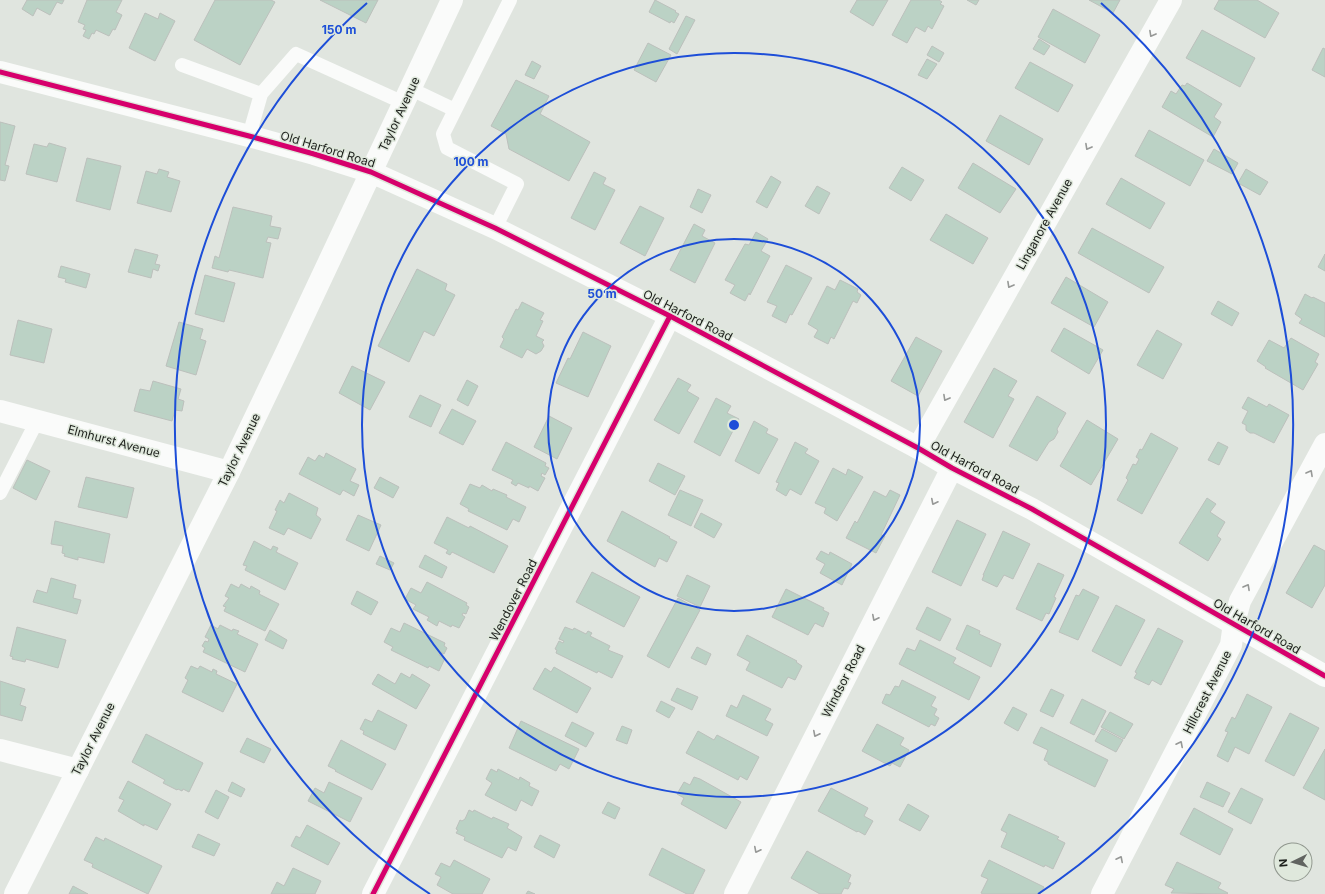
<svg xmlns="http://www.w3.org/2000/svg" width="1325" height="894" viewBox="0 0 1325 894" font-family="Inter,sans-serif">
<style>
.building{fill:#bbd2c5;stroke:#bcc0bc}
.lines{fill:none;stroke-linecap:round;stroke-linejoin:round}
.lane{stroke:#fafbfa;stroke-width:14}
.street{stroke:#fafbfa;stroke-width:22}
.secondary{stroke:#fafbfa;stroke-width:22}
.cycleway-casing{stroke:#dfe8dc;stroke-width:8}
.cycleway{stroke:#d6006c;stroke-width:5}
.oneway{stroke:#969896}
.ring{fill:none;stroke:#1d4ed8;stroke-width:2}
.labels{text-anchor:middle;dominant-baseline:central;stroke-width:3;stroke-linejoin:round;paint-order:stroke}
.street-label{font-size:12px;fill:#1c1f1b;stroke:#dfe8dc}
.centre{fill:#1d4ed8;stroke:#dfe8dc;stroke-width:2}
.ring-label{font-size:12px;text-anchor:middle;font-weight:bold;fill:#1d4ed8;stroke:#dfe8dc;stroke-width:3;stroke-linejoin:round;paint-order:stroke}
</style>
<rect width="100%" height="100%" fill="#e0e5df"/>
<path class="building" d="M27 0H64L62 4 57 2 50 15 37 8 33 16 22 9Z
M87 0H122L116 12 122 15 115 30 113 29 109 36 96 30 94 34 92 33 89 39 83 36 86 30 83 29 85 25 78 22Z
M215 0H271L275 2 240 65 194 40Z
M320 0H378L366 23Z
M655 0 676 11 675 12 679 14 674 23 671 21 670 23 649 12Z
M857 0H888L873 26 850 12Z
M911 0H939L942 2 940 4 944 6 932 29 928 26 925 32 916 27 907 43 892 35Z
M967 0H979L976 5Z
M1089 0H1120L1113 13Z
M1219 0H1257L1279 13 1265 38 1214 9Z
M1053 9 1100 35 1085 63 1038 37Z
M145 13 158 19 160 13 175 21 155 61 129 48Z
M686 16 695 20 677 54 669 49Z
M1202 30 1255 58 1240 87 1186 58Z
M1039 39 1050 46 1044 55 1033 49Z
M648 43 671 55 656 82 634 70Z
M932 46 944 53 939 62 927 55Z
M1323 48 1325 49V77L1312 70Z
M927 59 937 64 927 79 918 75Z
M532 61 541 66 534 79 525 75Z
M1030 62 1073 85 1058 112 1015 88Z
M516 80 549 96 540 114 590 142 569 181 509 149 506 134 491 126Z
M1187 83 1222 104 1214 117 1221 122 1213 137 1162 107 1171 91 1176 94 1182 85 1185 86Z
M1000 115 1043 139 1029 165 986 141Z
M0 122 15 126 5 165 9 166 5 181 0 180Z
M1149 130 1204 160 1190 186 1135 156Z
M49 143 66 148 57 182 26 174 34 144 47 147Z
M1214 149 1238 163 1232 174 1207 161Z
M87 158 121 166 110 210 76 201Z
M973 163 1016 189 1000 213 958 188Z
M902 167 924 180 911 201 889 188Z
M159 169 169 172 167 177 180 181 171 212 137 203 146 171 157 174Z
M1246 169 1268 182 1260 195 1238 183Z
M594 172 606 178 603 184 615 190 595 230 571 218Z
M771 176 781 182 767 208 756 202Z
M1121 178 1165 203 1150 229 1106 204Z
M817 186 830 193 819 214 805 206Z
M698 189 711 195 702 213 690 207Z
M640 206 664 218 645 256 620 243Z
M233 207 272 216 270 226 281 228 278 239 268 237 266 242 271 243 263 278 229 270 228 272 212 268 215 256 219 258Z
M946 214 988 238 973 264 930 240Z
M694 224 705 230 702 236 715 243 695 283 670 270Z
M1092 228 1164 267 1149 293 1078 253Z
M756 232 768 239 761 251 770 256 750 295 749 293 745 301 730 293 735 285 725 280 745 244 749 245Z
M135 249 158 255 155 264 160 265 158 271 153 269 151 278 128 272Z
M1325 254V271L1318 267Z
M786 265 812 278 792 315 790 314 786 323 772 316 777 306 767 302Z
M61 266 90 274 86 288 65 282 66 279 58 277Z
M417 269 447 284 445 290 455 295 434 336 424 331 409 362 378 346Z
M205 275 235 283 224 322 195 314Z
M1066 277 1108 302 1094 327 1051 303Z
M840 280 858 289 857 292 861 295 857 303 853 301 834 339 831 337 828 344 814 337 818 330 808 324 827 286 835 290Z
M1305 294 1312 298 1313 297 1325 303V337L1299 323 1302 319 1295 314Z
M1218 301 1239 313 1232 326 1211 314Z
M522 302 544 313 540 320 543 321 536 336 544 340 542 342 544 346 541 351 536 354 527 349 522 358 500 347 504 339 502 337 516 309 518 310Z
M18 320 52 329 44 363 10 355Z
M179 322 203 329 200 339 206 341 196 375 166 366Z
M1064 328 1103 350 1089 374 1051 351Z
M1157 330 1182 344 1163 379 1137 365Z
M583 332 611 346 588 397 556 383 568 358 570 359Z
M916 337 942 351 918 396 891 381Z
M1291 338 1319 354 1315 362 1318 364 1303 390 1265 368 1266 367 1257 361 1269 340 1284 348Z
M352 366 385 382 370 410 339 393Z
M994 368 1017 381 1008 396 1014 399 993 438 964 422Z
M678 378 691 385 687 391 699 398 679 434 654 420Z
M467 380 478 386 468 406 457 400Z
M153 381 181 389 178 399 184 401 182 411 175 410 172 421 134 411 140 389 150 391Z
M420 395 441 405 431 427 409 417Z
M1037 396 1066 413 1057 429 1058 432 1054 439 1049 442 1037 461 1009 446Z
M1248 397 1267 407 1269 404 1289 415 1274 443 1254 433H1250L1246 430V425L1242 423 1248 411 1242 408Z
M716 398 731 406 727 413 739 419 720 456 694 442Z
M452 409 476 421 463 445 439 433Z
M549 416 572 428 557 459 534 447Z
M1087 420 1118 439 1091 485 1060 466Z
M754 421 768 429 766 433 778 439 759 474 735 461Z
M1151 433 1178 448 1142 514 1117 500 1128 480 1126 478 1133 464 1136 465 1139 459 1136 457 1140 449 1142 450Z
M506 442 546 463 545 466 549 468 545 475 542 473 541 476 545 478 538 491 529 486V488L518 483 516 486 511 483 513 480 492 470Z
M795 442 808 449 805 453 819 461 801 495 790 489 786 496 776 490 779 483 776 482Z
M1218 442 1228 447 1219 465 1208 460Z
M326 453 356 469 350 481 359 485 354 496 343 490 340 495 299 474 308 457 315 461 319 455 324 458Z
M27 460 50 471 36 500 13 488Z
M658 463 685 476 675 495 649 481Z
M833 468 846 475 848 469 863 477 837 521 824 513 826 508 815 503Z
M86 477 134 488 127 518 78 507Z
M380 477 399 487 393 498 374 488Z
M470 484 480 488 482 485 492 491 493 489 507 495 506 497 526 507 519 522 513 519 507 530 468 511 469 509 460 504Z
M680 490 703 500 691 526 668 515Z
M890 490 900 495 881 535 885 536 876 553 846 538 855 521 857 523 874 491 886 497Z
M289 493 318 508 316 515 321 519 311 539 288 528 284 535 269 528 277 511 275 510 280 500 284 503Z
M1207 498 1216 504 1210 512 1225 522 1217 536 1221 539 1208 561 1179 543Z
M622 511 670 537 669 538 677 542 667 562 659 558 655 567 607 541Z
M701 513 722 524 714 538 694 527Z
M358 515 381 525 369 551 346 540Z
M447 517 469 528 470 526 508 546 494 573 452 552 450 555 446 553 448 550 434 543Z
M957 520 986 534 961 586 932 572Z
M55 521 110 534 104 563 78 557V560L64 556 65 554 62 553 63 546 51 544Z
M1003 531 1030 544 1013 579 1004 575 997 587 982 580 984 575H983Z
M254 541 271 550 273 546 278 548 276 552 298 563 285 590 245 570 247 566 243 565Z
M1314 545 1325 551V585L1312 608 1286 593Z
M821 551 829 555 830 552 852 564 842 585 820 573 825 564 816 559Z
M425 555 447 567 442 578 419 567Z
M380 556 394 563 390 570 376 564Z
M1038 563 1064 575 1054 597 1056 598 1049 614 1046 613 1042 621 1016 609Z
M592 572 640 597 624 627 576 602Z
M687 575 710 586 700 607 677 596Z
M51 578 76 585 73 598 81 600 77 614 33 602 37 590 47 593Z
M427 582 467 603 466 605 469 607 466 614 463 613 462 615 465 617 459 628 452 625 451 627 439 621 437 626 427 620 429 617 413 609 416 605 405 599 411 588 421 593Z
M231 584 239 588 241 584 250 589 251 586 260 591 259 594 279 604 265 631 224 611 226 607 223 606 229 598 225 596Z
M786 589 824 608 823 610 829 613 823 627 815 623 808 635 772 617Z
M1083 589 1099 597 1078 640 1059 632 1076 595 1079 596Z
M357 591 378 602 371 615 351 604Z
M678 598 700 610 669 668 647 656Z
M1116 605 1145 620 1121 666 1092 651Z
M927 607 951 619 940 641 916 629Z
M404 623 445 643 444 646 447 648 444 654 440 652 439 655 445 658 439 671 429 666 428 668 391 650 393 647 384 642 391 628 400 632Z
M211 625 218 629 220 625 232 631 233 629 239 631 237 634 258 644 245 672 203 652 205 648 202 646 205 641 208 642 209 639 205 637Z
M967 625 980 631 979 634 1001 644 991 667 956 649Z
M17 627 66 640 58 668 26 659 25 662 12 659 13 657 10 656Z
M565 627 573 630 574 628 586 634 588 631 592 633 590 636 610 646 608 650 623 656 612 678 598 671 597 673 556 653 557 650 555 649 559 641 563 643 564 641 559 639Z
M1158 628 1183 641 1161 685 1152 680 1149 685 1134 678 1137 673 1135 672Z
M270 630 287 640 283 649 265 640Z
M747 635 797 661 796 662 802 666 795 680 788 677 782 688 746 670 750 662 737 655Z
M920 640 956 658 953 663 980 677 969 700 899 664 907 648 915 651Z
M697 647 711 654 706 665 691 658Z
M191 666 198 669 200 666 212 672 213 669 217 671 216 674 237 684 223 712 182 692 188 680 185 678Z
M554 667 591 688 577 713 533 689 545 668 551 672Z
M401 673 410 678 412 674 430 685 416 709 372 684 378 674 395 684Z
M902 680 936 697 931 706 937 709 934 715 939 718 935 726 931 724 929 727 882 703 886 694 890 695 895 686 899 687Z
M0 681 25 689 20 705 26 707 22 721 0 715Z
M677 688 698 697 692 710 671 700Z
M1051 689 1064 695 1053 717 1040 711Z
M1247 694 1272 707 1249 754 1235 747 1228 762 1217 756 1228 732 1225 731 1232 717 1235 719Z
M743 695 771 709 765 720 773 724 767 736 726 716 731 705 737 708Z
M1082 699 1106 711 1094 735 1070 723Z
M661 701 675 708 669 718 656 711Z
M1013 707 1027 714 1018 731 1004 723Z
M378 710 407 725 395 750 363 734 364 731 360 729 365 719 372 722Z
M1110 712 1133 724 1124 739 1101 727Z
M1290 713 1319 728 1294 776 1265 761Z
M521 721 579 749 569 769 560 764 556 771 509 748Z
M572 722 594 733 586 747 565 736Z
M877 724 904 738 900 745 909 750 900 767 892 763 890 766 862 751Z
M622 726 632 730 627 744 616 740Z
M1041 727 1108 760 1095 787 1048 764V762L1044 760 1048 750 1033 743Z
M1102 729 1123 740 1116 752 1095 741Z
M698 731 714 740 717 735 759 757 747 780 740 776 738 780 686 753Z
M146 734 203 763 189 792 183 789 182 791 178 789 177 790 163 783 165 780 132 762Z
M247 738 271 749 264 763 240 752Z
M341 740 386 764 372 790 335 771 336 770 328 766Z
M1325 749V800L1303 788Z
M491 769 497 772 498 769 519 780 520 777 530 783 529 786 539 791 532 806 521 800 516 811 485 795 492 783 486 779Z
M694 777 700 779 741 802 726 829 681 804 684 798 677 794 684 782 690 785Z
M128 781 171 804 157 830 144 824V826L118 811 124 800 119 798Z
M232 782 245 789 241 797 228 791Z
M329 782 362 798 350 822 308 801 315 788 324 793Z
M1207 782 1230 793 1223 807 1200 797Z
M831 788 868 808 864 816 873 821 865 835 858 831 857 832 818 811Z
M1241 788 1263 799 1251 824 1228 812Z
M216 790 229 797 218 819 205 812Z
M608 802 620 808 615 819 602 813Z
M908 804 929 816 920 831 899 820Z
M1194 808 1233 829 1220 855 1180 834Z
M469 810 473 812 474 810 492 819 493 817 509 824 507 828 522 837 516 851 508 847 502 858 464 840 465 837 456 833 458 830 456 829 460 820 462 821 465 819Z
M1009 814 1059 837 1057 839 1065 843 1053 869 1045 865 1044 867 1001 847 1007 833 1001 830Z
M307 825 340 843 328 865 291 846 296 836 300 838Z
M198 834 220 844 214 856 192 847Z
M540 835 560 845 554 858 534 847Z
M96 837 104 841 105 838 162 866 148 894 92 867 93 864 84 860Z
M662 848 705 870 693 894H687L649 875Z
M807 851 851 875 848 882 851 883 848 889 844 888 841 894H820L791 878Z
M454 860 490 879 482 894H453L437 885 441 877 435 874 441 863 450 867Z
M989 860 1044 887 1040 894H983L981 893 988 879 981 876Z
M1177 862 1221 883 1218 888 1228 893 1227 894 1171 893 1174 889 1165 885Z
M293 868 321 881 315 894H271L277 882 284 886Z
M73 886 88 894H69Z
M528 891 535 894H526Z"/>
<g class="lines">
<path class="lane" d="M182 65 261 94 249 136
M411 89 455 110
M261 94 296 54 404 103
M495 228 517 184 447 148 443 134 510 0
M0 493 37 421"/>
<path class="street" d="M0 411 229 472
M918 448 1171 0
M0 750 78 770
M373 894 670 316
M735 894 952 468
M1102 894 1231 645 1234 623 1240 601 1325 444"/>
<path class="secondary" d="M0 72 249 136 314 154 371 172 495 228 670 316 918 448 952 468 1032 509 1325 676
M15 894 229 472 286 353 452 0"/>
<defs>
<path id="cycleway" d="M0 72 249 136 314 154 371 172 495 228 670 316 918 448 952 468 1032 509 1325 676
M373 894 670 316"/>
</defs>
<use href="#cycleway" class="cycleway-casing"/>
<use href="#cycleway" class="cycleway"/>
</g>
<defs><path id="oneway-chevron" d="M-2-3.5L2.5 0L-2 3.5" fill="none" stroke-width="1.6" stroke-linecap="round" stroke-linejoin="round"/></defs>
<g class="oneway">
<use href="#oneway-chevron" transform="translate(1152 34) rotate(119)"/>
<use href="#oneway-chevron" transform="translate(1088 147) rotate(119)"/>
<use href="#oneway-chevron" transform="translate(1010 285) rotate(119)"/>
<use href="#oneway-chevron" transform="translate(946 398) rotate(119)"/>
<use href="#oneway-chevron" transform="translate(1310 473) rotate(-61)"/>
<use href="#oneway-chevron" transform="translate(934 502) rotate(117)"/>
<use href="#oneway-chevron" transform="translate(1247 587) rotate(-61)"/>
<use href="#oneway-chevron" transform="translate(875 618) rotate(117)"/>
<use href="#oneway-chevron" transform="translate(816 734) rotate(117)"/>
<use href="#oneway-chevron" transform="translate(1180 744) rotate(-63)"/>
<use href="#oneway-chevron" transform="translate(757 850) rotate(117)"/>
<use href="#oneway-chevron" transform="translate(1120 859) rotate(-63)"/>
</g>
<g class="ring">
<circle cx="734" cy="425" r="186"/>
<circle cx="734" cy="425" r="372"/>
<path d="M430 894A559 559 0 0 1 367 3M1101 3A559 559 0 0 1 1038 894"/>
</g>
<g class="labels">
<g class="street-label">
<text transform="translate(399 114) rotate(-65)">Taylor Avenue</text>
<text transform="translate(328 149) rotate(17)">Old Harford Road</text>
<text transform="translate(1044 224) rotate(-61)">Linganore Avenue</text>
<text transform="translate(688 315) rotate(27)">Old Harford Road</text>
<text transform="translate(114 441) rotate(15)">Elmhurst Avenue</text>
<text transform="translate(239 450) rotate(-64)">Taylor Avenue</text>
<text transform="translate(975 467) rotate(28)">Old Harford Road</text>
<text transform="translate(513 600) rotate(-63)">Wendover Road</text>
<text transform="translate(1257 626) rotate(30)">Old Harford Road</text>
<text transform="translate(843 681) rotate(-63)">Windsor Road</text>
<text transform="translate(1207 692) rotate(-63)">Hillcrest Avenue</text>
<text transform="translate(93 739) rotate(-63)">Taylor Avenue</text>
</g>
</g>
<circle cx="734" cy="425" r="6" class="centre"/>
<g class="ring-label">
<text x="339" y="34">150 m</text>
<text x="471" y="166">100 m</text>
<text x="602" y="298">50 m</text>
</g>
<g transform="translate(1293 862) rotate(265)"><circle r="19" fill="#dfe8dc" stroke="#91988f"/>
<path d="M0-3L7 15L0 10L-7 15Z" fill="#616460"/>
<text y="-6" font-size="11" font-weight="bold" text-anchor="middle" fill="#1c1f1b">N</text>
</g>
</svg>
